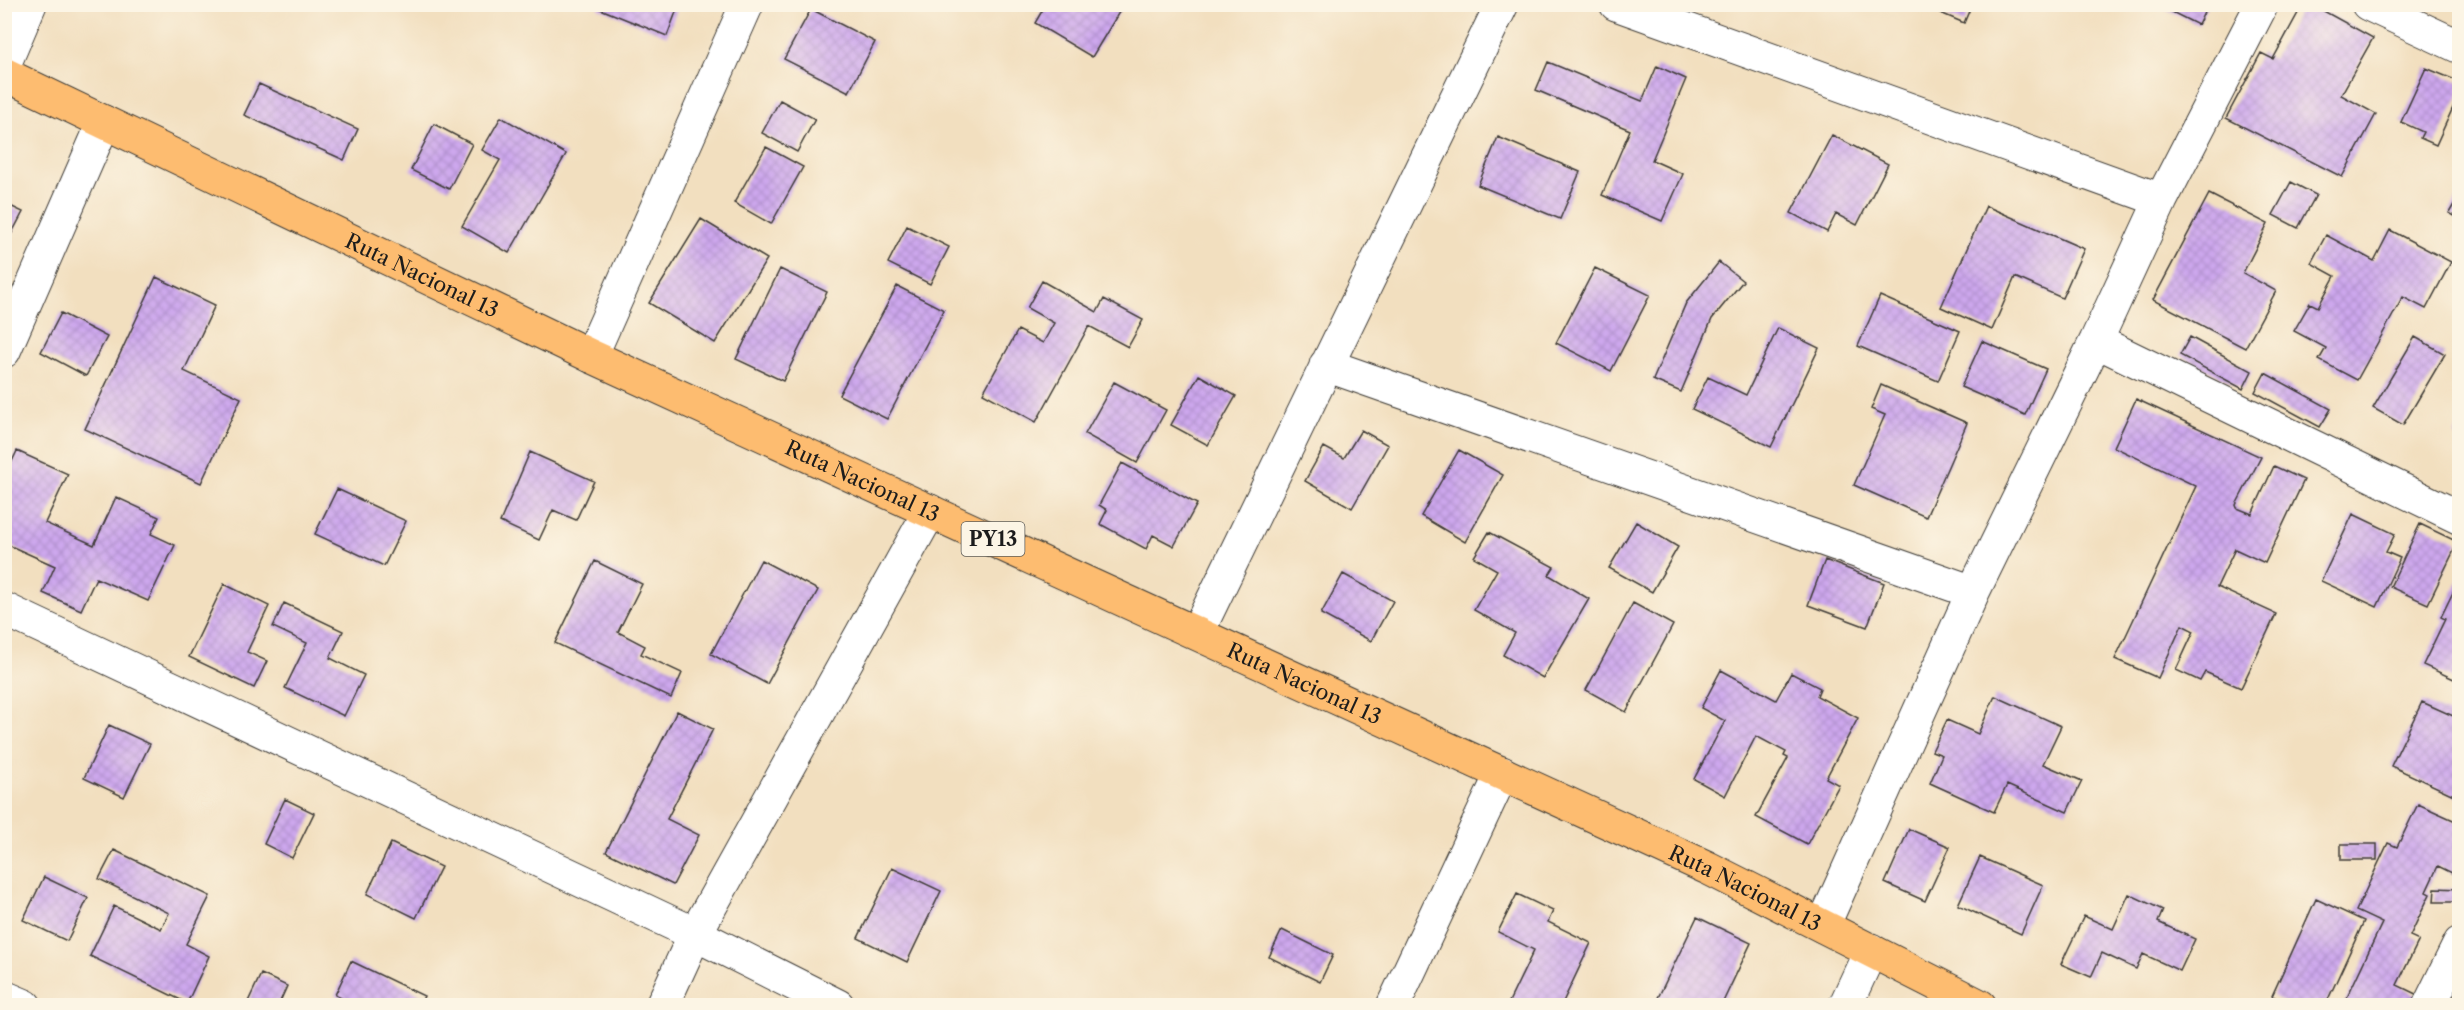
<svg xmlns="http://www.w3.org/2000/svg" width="2464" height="1010" viewBox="0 0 2464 1010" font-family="'Libre Caslon Text',serif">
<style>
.building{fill:url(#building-cross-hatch)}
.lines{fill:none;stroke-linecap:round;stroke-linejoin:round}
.street-casing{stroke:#3c3934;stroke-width:35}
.highway-casing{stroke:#3c3934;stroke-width:35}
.street{stroke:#fff;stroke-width:33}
.highway{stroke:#fdbc70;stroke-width:33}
.labels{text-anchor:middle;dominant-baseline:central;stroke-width:4.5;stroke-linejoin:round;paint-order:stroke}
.shield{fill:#fcf5e5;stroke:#5f5d58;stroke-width:1.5}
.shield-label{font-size:20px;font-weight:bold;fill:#1c1c1c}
.street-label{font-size:21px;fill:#1c1c1c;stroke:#fcf5e5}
</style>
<defs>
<pattern id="building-cross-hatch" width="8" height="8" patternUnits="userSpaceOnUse" patternTransform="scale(1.5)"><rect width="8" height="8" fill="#cda7ed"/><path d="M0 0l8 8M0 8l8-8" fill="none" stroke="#af8fcb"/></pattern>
</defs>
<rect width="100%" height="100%" fill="#fcf5e5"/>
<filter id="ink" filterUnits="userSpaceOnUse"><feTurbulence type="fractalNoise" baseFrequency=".0167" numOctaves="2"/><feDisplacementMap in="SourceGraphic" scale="12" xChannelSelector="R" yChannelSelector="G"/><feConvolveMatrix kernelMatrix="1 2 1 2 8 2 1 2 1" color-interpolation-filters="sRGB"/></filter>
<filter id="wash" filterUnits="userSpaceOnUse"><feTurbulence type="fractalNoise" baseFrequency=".008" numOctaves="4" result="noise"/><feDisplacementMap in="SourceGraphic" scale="24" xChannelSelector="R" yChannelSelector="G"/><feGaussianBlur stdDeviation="1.35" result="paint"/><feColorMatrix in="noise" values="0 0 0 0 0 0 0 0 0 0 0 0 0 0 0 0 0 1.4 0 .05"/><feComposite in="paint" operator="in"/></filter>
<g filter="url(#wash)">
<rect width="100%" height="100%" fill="#f2dfbf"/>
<g id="blocks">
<path class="building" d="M599 4H679L667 36 598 8Z
M1046 4H1124L1092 57 1035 23Z
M1939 4H1972L1964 23 1936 11Z
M2156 4H2208L2198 25Z
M2303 4H2311L2373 38 2341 95 2376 114 2342 177 2226 118 2261 53 2273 59Z
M811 9 875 42 849 92 784 59Z
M1548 62 1642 101 1657 66 1686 79 1652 160 1683 174 1662 221 1602 195 1630 130 1536 90Z
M2426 68 2460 82V92L2436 145 2420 138 2423 132 2401 122Z
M259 84 358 129 344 160 244 115Z
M780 100 815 119 797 152 762 133Z
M501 117 566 154 509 253 462 226 500 160 482 150Z
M434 124 472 144 449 189 411 170Z
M1832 135 1888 164 1857 225 1836 214 1827 232 1791 213Z
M1498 137 1580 172 1560 219 1478 185Z
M766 147 803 167 771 224 734 203Z
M2291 182 2316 195 2298 228 2273 215Z
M2209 194 2268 224 2243 273 2276 291 2245 348 2153 300Z
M2460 194V219L2449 213Z
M4 203 23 212 4 248Z
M1986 206 2084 249 2062 298 2015 277 1992 330 1941 307Z
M701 219 767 259 715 343 649 303Z
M907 226 949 247 930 284 888 263Z
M2390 230 2451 262 2426 309 2403 297 2357 380 2319 360 2326 348 2294 331 2310 303 2318 307 2335 276 2311 263 2326 235 2374 261Z
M1719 262 1743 281 1712 319 1681 392 1653 380 1686 303Z
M1595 268 1650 295 1611 371 1556 343Z
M780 269 827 292 783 381 736 359Z
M156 277 215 305 184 371 241 398 201 483 85 429Z
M1042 281 1097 312 1104 299 1143 320 1128 347 1089 326 1036 422 983 393 1018 330 1043 343 1054 323 1027 308Z
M897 286 944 310 887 419 839 395Z
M1880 296 1960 331 1938 381 1858 346Z
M61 313 107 337 86 376 41 352Z
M1778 328 1819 348 1771 447 1692 409 1708 377 1746 395Z
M2190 337 2252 371 2243 389 2180 355Z
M2415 337 2445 354 2403 425 2373 408Z
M1982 341 2046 369 2025 415 1961 387Z
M2265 373 2331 409 2320 427 2255 392Z
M1199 375 1236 396 1208 445 1171 425Z
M1114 382 1166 410 1137 463 1085 434Z
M1881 385 1967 423 1926 517 1854 485 1885 415 1871 409Z
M2136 399 2261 457 2236 505 2237 508 2252 514 2274 466 2304 480 2265 563 2235 549 2217 587 2276 614 2241 688 2205 672 2200 681 2176 670 2194 631 2182 625 2158 678 2115 659 2196 486 2114 447Z
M2460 425V438L2454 436Z
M1361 430 1388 445 1352 508 1305 481 1324 447 1344 458Z
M1459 450 1503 475 1465 542 1421 516Z
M17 451 68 474 45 523 94 545 116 497 159 517 151 534 175 545 148 601 96 578 81 610 43 593 55 566 4 543V478Z
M530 452 594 481 576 520 553 510 539 540 500 522Z
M1122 463 1197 504 1174 546 1153 535 1146 549 1100 524 1107 510 1099 505Z
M337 489 406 521 384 566 315 534Z
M2353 514 2395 534 2386 552 2400 558 2377 607 2321 581Z
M1636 522 1678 547 1652 592 1609 568Z
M2420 524 2458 542 2428 604 2390 587Z
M1489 532 1554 567 1549 575 1589 599 1543 678 1503 655 1515 633 1474 610 1497 570 1474 557Z
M761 560 818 590 767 684 711 654Z
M1825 560 1884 583 1867 627 1808 605Z
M595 561 642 584 618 632 645 646 641 654 682 673 671 698 555 643Z
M1343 574 1393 601 1371 641 1321 614Z
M2460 578V672L2456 680 2423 665 2445 619 2441 617Z
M224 584 269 606 247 652 267 661 254 688 189 657Z
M284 603 343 631 330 658 364 675 344 716 285 688 307 643 273 627Z
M1633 603 1673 625 1626 712 1586 690Z
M1721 670 1776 700 1791 673 1820 688 1817 696 1858 718 1826 778 1839 785 1807 844 1756 817 1788 758 1784 756 1786 752 1756 736 1725 796 1694 779 1725 721 1701 708Z
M1995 696 2061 726 2043 764 2082 781 2067 812 2007 785 1994 812 1930 783 1942 755 1932 751 1947 720 1978 734Z
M2422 702 2460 719V798L2391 766Z
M677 711 713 729 667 819 699 835 673 885 606 852Z
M109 725 150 744 124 797 84 778Z
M285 799 314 813 292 858 264 844Z
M2418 804 2460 823V863L2454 874 2438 866 2426 892 2430 894 2410 936 2419 940 2397 985 2424 998 2421 1006H2343L2382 923 2356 911 2388 843 2397 847Z
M1909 829 1950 847 1925 901 1885 883Z
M391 843 441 867 416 918 367 894Z
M2341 844H2377V860H2341Z
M114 850 210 896 186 944 209 956 187 1003 90 956 114 906 161 929 169 913 99 879Z
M1980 857 2043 885 2021 934 1958 905Z
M892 868 941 891 907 962 858 938Z
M44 877 88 898 67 941 23 920Z
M2435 888 2460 889V902H2434Z
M1517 894 1553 911 1548 922 1591 943 1561 1006H1507L1534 950 1498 932Z
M2129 894 2163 910 2158 922 2195 939 2180 971 2143 954 2136 969 2102 953 2091 977 2061 964 2084 916 2113 929Z
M2316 899 2364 921 2325 1006H2294L2272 996Z
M1697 917 1751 943 1721 1006H1654Z
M1282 930 1333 955 1320 982 1269 957Z
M351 961 424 996 419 1006H357L335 995Z
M261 974 287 986 278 1006H246Z
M1261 1000 1274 1006H1259Z"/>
</g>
</g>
<g filter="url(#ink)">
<use href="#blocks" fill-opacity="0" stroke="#3c3934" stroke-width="1.5"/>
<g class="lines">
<defs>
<path id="street" d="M1616 4 2161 200
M2368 4 2460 47
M4 65 30 4
M2096 341 2460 518
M4 351 104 122
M591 356 747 4
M1326 365 1973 592
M4 609 695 934 838 1006
M1197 633 1502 4
M1823 926 1973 592 2096 341 2161 200 2262 4
M4 997 25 1006
M662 1006 695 934 930 511
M1393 1006 1502 773
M1845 1006 1871 950
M2429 1006 2460 943"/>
<g id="highway">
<path id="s1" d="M4 74 591 356 1708 868 1980 1006"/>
</g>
</defs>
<use href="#street" class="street-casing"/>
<use href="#highway" class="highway-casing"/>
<use href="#street" class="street"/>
<use href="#highway" class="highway"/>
</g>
</g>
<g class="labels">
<rect class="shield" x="961.5" y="522" width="63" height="34" rx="4.5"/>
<g class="shield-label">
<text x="993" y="539">PY13</text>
</g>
<g class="street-label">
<text stroke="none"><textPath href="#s1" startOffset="464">Ruta Nacional 13</textPath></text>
<text stroke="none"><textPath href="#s1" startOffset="950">Ruta Nacional 13</textPath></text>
<text stroke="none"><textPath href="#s1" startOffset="1436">Ruta Nacional 13</textPath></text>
<text stroke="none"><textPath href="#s1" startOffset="1922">Ruta Nacional 13</textPath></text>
</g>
</g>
<rect width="2464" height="1010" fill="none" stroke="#fcf5e5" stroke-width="24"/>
</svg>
